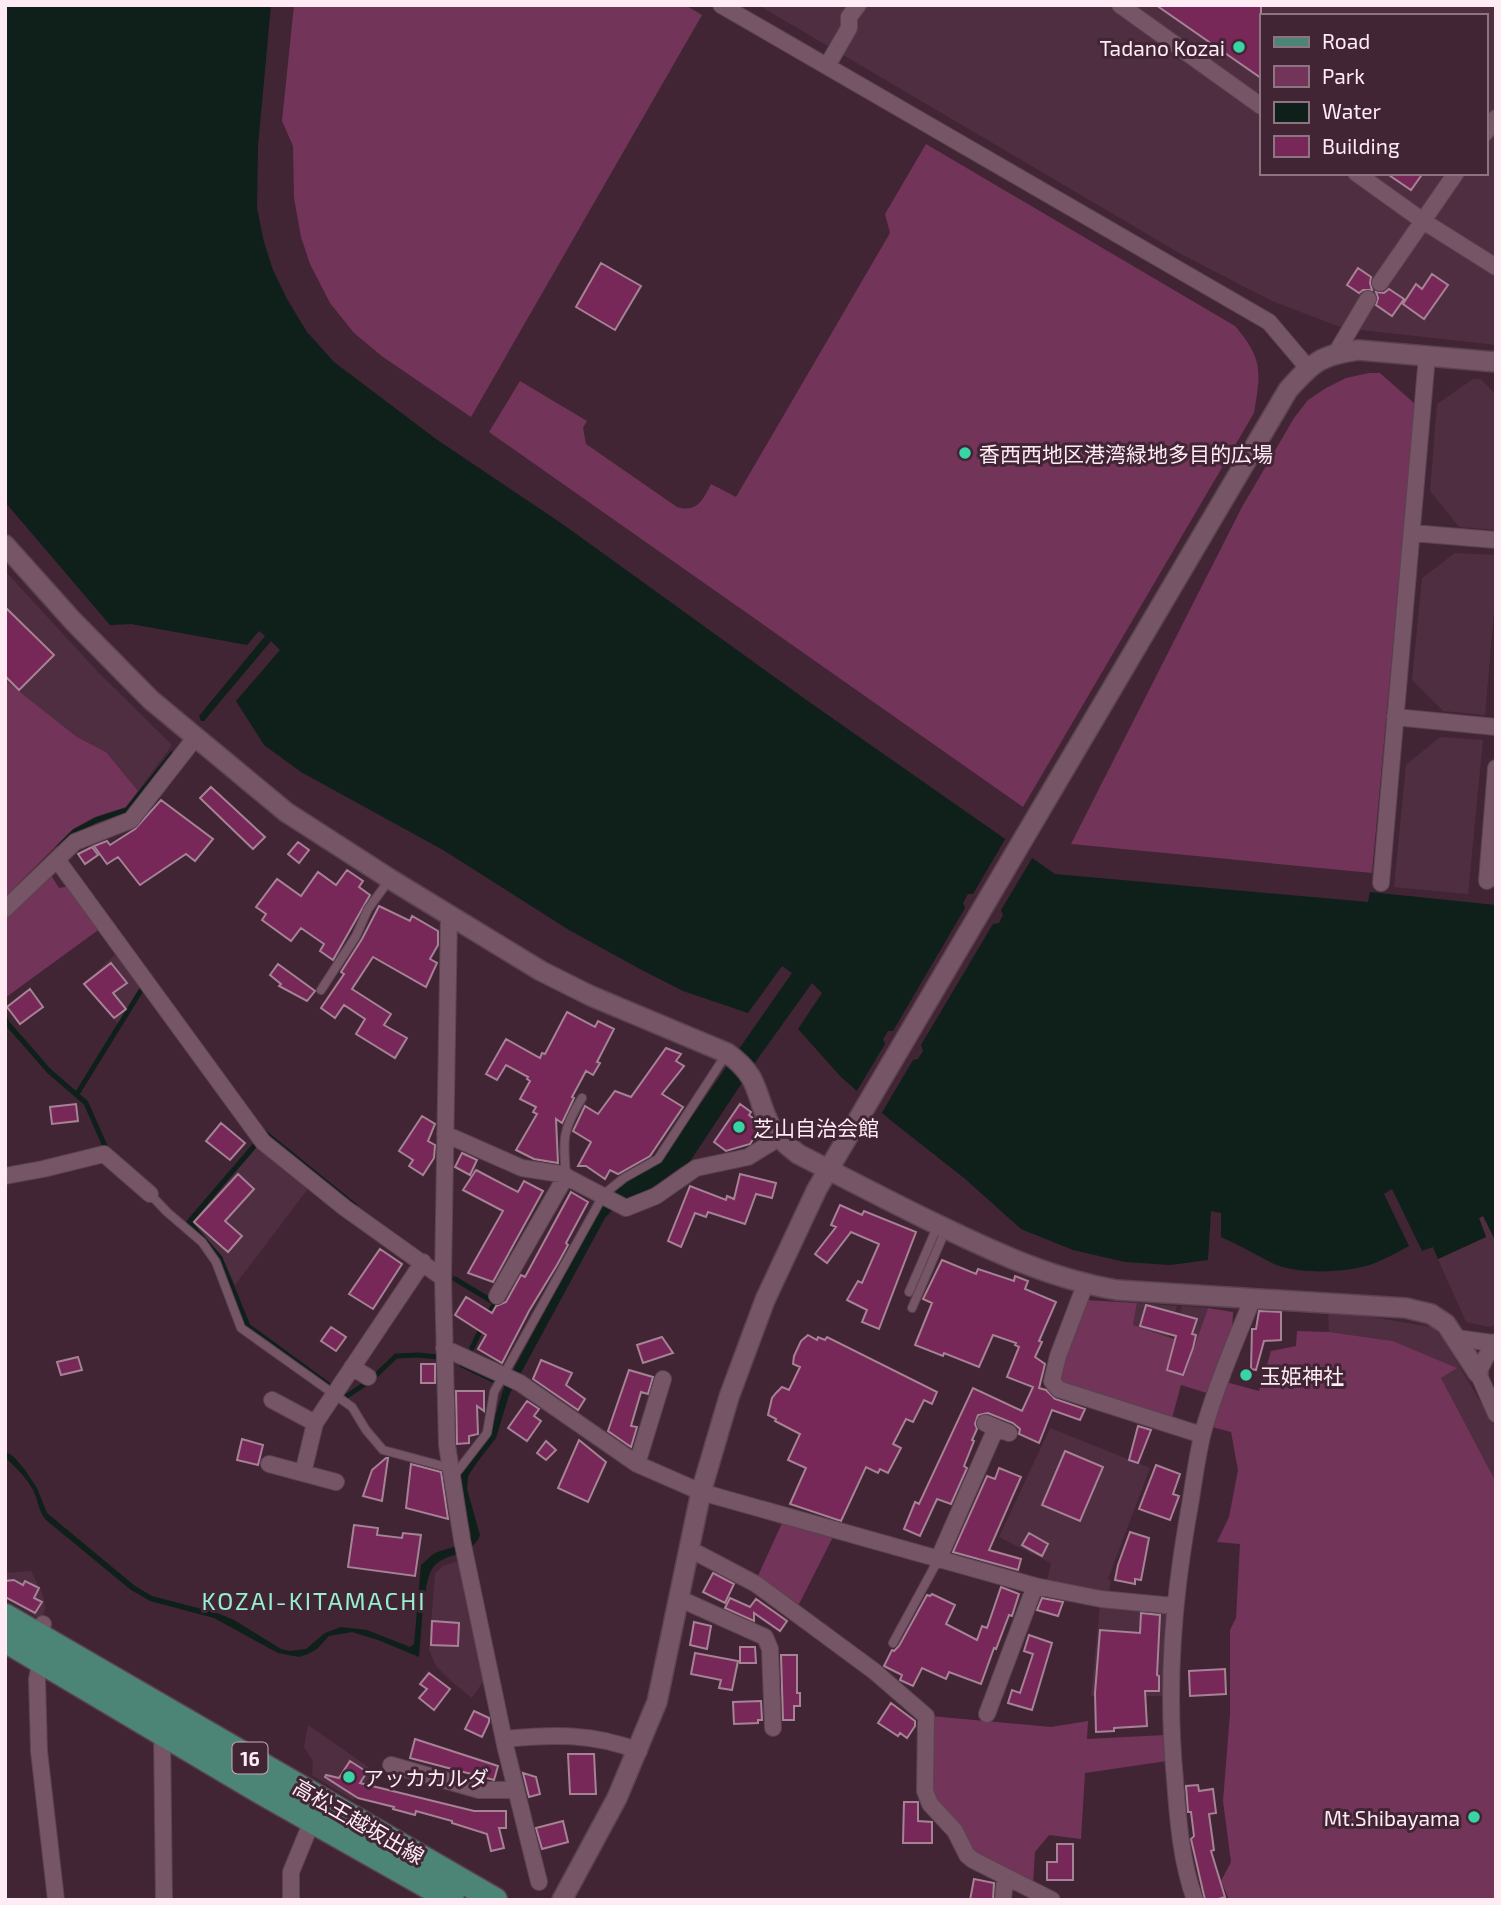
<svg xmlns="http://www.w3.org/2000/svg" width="1501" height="1905" viewBox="0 0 1501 1905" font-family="'Exo 2','Noto Sans JP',sans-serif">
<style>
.built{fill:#502e41;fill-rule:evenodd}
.green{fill:#723458}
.water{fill:#0f1f19}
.pier{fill:#412535}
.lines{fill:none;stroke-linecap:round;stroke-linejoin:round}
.stream{stroke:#0f1f19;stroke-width:5}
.building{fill:#782759;stroke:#a58294;stroke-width:2}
.service-casing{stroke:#5b4350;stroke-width:10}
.minor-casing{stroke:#5b4350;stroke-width:18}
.tertiary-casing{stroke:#5b4350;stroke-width:22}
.primary-casing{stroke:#5b4350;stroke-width:27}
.service{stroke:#755566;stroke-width:8}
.minor{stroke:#755566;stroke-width:16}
.tertiary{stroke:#755566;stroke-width:19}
.primary{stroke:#4c8476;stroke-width:24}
.poi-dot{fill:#39d4a5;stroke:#412535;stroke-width:2.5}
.labels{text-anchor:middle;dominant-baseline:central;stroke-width:6;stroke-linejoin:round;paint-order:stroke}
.shield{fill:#412535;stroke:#c5b0bb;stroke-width:2}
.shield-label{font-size:19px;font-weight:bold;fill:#feebf4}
.poi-label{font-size:21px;fill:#feebf4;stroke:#412535;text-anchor:start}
.street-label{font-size:21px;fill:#feebf4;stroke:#412535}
.quarter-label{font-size:24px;letter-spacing:2px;fill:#96f0cd;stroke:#412535}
</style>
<rect width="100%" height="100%" fill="#412535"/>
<path class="built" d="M758 5H1496V345L1343 328 1272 301 1181 254ZM1261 16H1485V173H1261Z
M1473 379H1481L1496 395V530L1459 527 1430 491 1437 404Z
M1455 553 1496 555V588L1485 715 1443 711 1412 680 1422 578Z
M5 571 98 672 172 745 138 791 106 752 77 737 5 680Z
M1440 737 1483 740 1468 894 1394 887 1406 765Z
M119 951 143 987 118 1024 83 984Z
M260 1144 310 1186 235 1285 222 1257 192 1222Z
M1484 1216 1496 1242V1325L1490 1327 1466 1322 1438 1259 1486 1237 1479 1218Z
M1137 1303 1177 1306 1169 1337 1133 1325Z
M1182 1306 1208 1308 1184 1376 1166 1370Z
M1328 1310 1432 1327 1442 1337 1496 1428V1482L1441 1378 1456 1368 1393 1341 1329 1332Z
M1050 1428 1150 1468 1108 1579 1111 1581 1108 1595 1046 1585 1051 1563 999 1537Z
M462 1560 487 1676 472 1698 453 1683 436 1666 429 1650 435 1574 443 1566Z
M31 1571 43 1595 45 1608 42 1620 5 1598V1573Z
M1100 1605 1168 1611 1164 1696H1091Z
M308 1725 374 1771 353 1800 312 1775 313 1761 304 1747Z"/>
<path class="green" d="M294 5H685L702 15 471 417 383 357 354 333 330 303 310 264 301 237 294 198 293 146 282 121Z
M926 144 1235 326C1263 359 1261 371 1254 413L1023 807 489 432 520 381 587 421 583 428 586 444 677 507C697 513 703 500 711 484L736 497 890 233 885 214Z
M1369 373H1380L1415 404 1372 873 1071 844 1242 507 1294 418 1308 400 1326 388 1346 378Z
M5 680 77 737 106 752 138 791 126 807 95 817 73 829 5 897Z
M49 872 59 888 71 886 101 928 5 998V913Z
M1085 1300 1137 1303 1133 1325 1174 1339 1167 1370 1184 1376 1208 1308 1233 1312 1232 1332 1210 1394 1181 1385 1171 1422 1057 1381Z
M1297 1331 1329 1332 1393 1341 1457 1368 1441 1378 1496 1482V1900H1229L1221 1881 1231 1862 1223 1801 1230 1714V1630L1236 1618 1240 1544 1217 1542 1229 1517 1238 1470 1231 1432 1212 1427 1226 1382 1259 1391 1271 1351 1296 1346Z
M782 1523 833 1537 796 1610 757 1578Z
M931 1716 1051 1727 1088 1721 1087 1739 1165 1735 1167 1761 1085 1773 1081 1839 1049 1835 1035 1852 1033 1885 977 1857 936 1802 931 1790Z"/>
<path class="water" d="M5 5H271L258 146 257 208 264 242 273 270 287 299 307 332 334 362 436 439 561 523 805 699 1055 874 1368 902 1370 892 1496 905V1242L1483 1216 1479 1218 1486 1237 1438 1259 1433 1247 1422 1251 1392 1189 1384 1194 1409 1246C1398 1252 1387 1258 1375 1263 1350 1273 1299 1275 1274 1264 1256 1255 1239 1245 1221 1237V1213L1211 1211 1208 1260 1170 1265 1125 1262 1073 1250 1021 1229 964 1178 889 1119 841 1077 798 1029 822 993 812 983 759 1057 689 1163C674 1169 665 1181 651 1188 634 1197 618 1202 605 1218L509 1395 496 1438 478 1461 468 1476 467 1489 480 1535C473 1556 443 1552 432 1569 423 1583 421 1638 419 1657L378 1640 352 1632 329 1636 317 1649 308 1654 299 1657 278 1653 214 1618 150 1601 131 1590 46 1520C38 1511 38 1498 32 1488 25 1476 15 1467 5 1457V1451L14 1457 25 1470 37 1488 47 1513 135 1586 152 1596 217 1613 234 1620 281 1649 290 1651 306 1649 325 1633 341 1627 367 1630 410 1647 414 1644 421 1565C426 1561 430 1556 435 1553 448 1548 462 1547 471 1535L460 1486 461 1475 488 1440 504 1387 603 1203 612 1193 676 1139 792 973 782 966 748 1013 683 991 640 969 569 930 443 850 301 772 264 745 236 701 280 650 271 641 204 721H201L199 716 265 636 259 631 247 645 131 624 110 625 5 502Z"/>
<path class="pier" d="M1007 836 1034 855 1001 910 1003 915 999 923 993 924 921 1045 923 1051 918 1059 913 1060 880 1116 855 1094 885 1044 883 1039 888 1031H893L965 908 963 903 968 894H973Z"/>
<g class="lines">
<path class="stream" d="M60 846 74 832 96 820 127 810 172 754
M5 1018 7 1023 49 1071 86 1103 108 1153
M77 1094 143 987
M265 1133 355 1206
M255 1145 189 1222 220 1258 248 1326 330 1386
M455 1279 495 1303 488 1315
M472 1348 482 1327
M462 1365 493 1380
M340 1393 347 1396 371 1380 396 1356 418 1355 438 1357"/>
</g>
<path class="building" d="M1156 5H1261V78Z
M1386 173H1423L1411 190Z
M601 263 641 286 615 330 576 307Z
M1358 268 1371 277 1370 283 1372 290H1363L1359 293 1347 285Z
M1432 274 1448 285 1424 319 1403 304 1416 284 1422 289Z
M1389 289 1404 299 1392 316 1376 305 1378 298 1376 292 1384 293Z
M5 607 54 655 19 690 5 676Z
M211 787 265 837 253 849 200 798Z
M161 800 213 839 195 861 186 854 140 885 118 857 107 864 94 846 107 841 110 845 135 829Z
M298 842 309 850 299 863 288 854Z
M92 847 98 855 85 864 78 854Z
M347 870 363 881 359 887 370 895 333 960 320 951 324 944 301 928 291 941 262 920 266 914 256 907 277 879 301 896 318 872 336 885Z
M379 906 410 921 412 916 438 931V945L430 959 437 963 426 987 373 957 352 989 391 1014 384 1025 407 1038 395 1058 356 1034 365 1019 344 1005 335 1018 321 1008 344 974 341 972 362 939Z
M111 963 127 983 113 993 126 1009 114 1018 84 984Z
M278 964 315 991 307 1001 279 986 281 984 270 975Z
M30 989 43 1007 20 1024 7 1007Z
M567 1012 595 1027 598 1021 614 1029 597 1062 600 1063 593 1075 586 1071 572 1097 574 1098 562 1123 556 1119 558 1163 534 1159 516 1150 537 1114 533 1112 536 1107 520 1099 530 1081 527 1079 528 1077 506 1065 497 1080 486 1074 506 1039 540 1058 542 1053 545 1054Z
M666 1048 681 1054 676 1061 684 1066 662 1094 683 1107 650 1156 618 1174 610 1170 605 1179 586 1166H578L591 1142 573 1131 585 1106 598 1114 615 1091 631 1097Z
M76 1104 78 1121 52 1124 50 1107Z
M740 1104 751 1112 749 1115 754 1119 752 1122 759 1130 750 1144 726 1151 714 1142Z
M422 1116 435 1124 428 1141 435 1145 434 1158 423 1175 409 1166 413 1160 399 1151Z
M221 1123 245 1143 230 1160 206 1141Z
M462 1153 477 1160 470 1175 455 1167Z
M476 1170 518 1192 524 1181 543 1191 493 1282 468 1273 503 1211 463 1190Z
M238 1174 254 1189 225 1221 242 1236 228 1252 194 1222Z
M740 1174 776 1183 772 1198 756 1194 745 1224 708 1212 706 1217 695 1213 681 1247 668 1241 690 1186 726 1200 727 1196 734 1199Z
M571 1192 588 1202 566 1243 568 1245 557 1265 529 1311 502 1363 478 1349 486 1335 455 1315 466 1297 492 1313 496 1306 506 1302 521 1275 525 1277Z
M840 1205 862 1215 864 1211 916 1232 879 1329 862 1322 867 1310 847 1300 858 1281 862 1283 879 1244 851 1232 827 1263 815 1254 836 1227 831 1225Z
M380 1249 402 1264 373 1309 349 1294Z
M942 1260 976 1274 978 1269 1014 1281 1015 1276 1028 1281 1025 1289 1056 1302 1039 1341 1042 1342 1035 1357 1045 1364 1039 1388 1046 1390 1055 1399 1085 1409 1080 1420 1052 1410 1039 1443 1019 1434 1020 1429 1013 1423 988 1413 978 1415 975 1424 977 1429 972 1440 974 1441 964 1466 967 1468 951 1504 937 1499 920 1536 904 1529 915 1502 919 1504 973 1388 1022 1411 1033 1387 1007 1377 1019 1347 1015 1345 1016 1343 993 1335 979 1367 944 1353 943 1356 915 1345 932 1303 923 1299Z
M1146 1305 1197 1319 1192 1334 1196 1335 1193 1348 1183 1375 1167 1370 1176 1336 1140 1326Z
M1259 1311 1281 1312V1340L1264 1341 1256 1370 1251 1369 1252 1329H1256Z
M331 1327 346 1337 336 1351 321 1341Z
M808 1335 817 1340 818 1337 825 1340 827 1337 937 1392 932 1404 924 1400 913 1422 906 1419 893 1444 901 1448 888 1473 880 1469 878 1473 866 1467 841 1521 790 1504 806 1468 788 1460 800 1434 775 1421 776 1419 768 1415 772 1398 776 1393 782 1387 789 1390 800 1367 793 1364 794 1356 801 1341Z
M662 1337 673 1353 643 1363 637 1345Z
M78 1357 82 1370 61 1375 57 1362Z
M541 1360 572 1373 566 1385 585 1399 578 1410 533 1379Z
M421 1364H435V1383H421Z
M629 1370 653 1377 648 1394 641 1392 631 1426 637 1427 631 1447 608 1431Z
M456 1391H484V1411L477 1406 478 1434 469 1436V1443L457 1444Z
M527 1401 539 1409 534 1416 541 1421 527 1441 508 1428Z
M1138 1426 1151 1430 1138 1463 1129 1460Z
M242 1439 263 1445 258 1465 237 1460Z
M579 1440 606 1462 588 1502 558 1488Z
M546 1441 556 1450 546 1460 537 1453Z
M1065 1451 1103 1467 1080 1521 1042 1505Z
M386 1458H388L382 1501 363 1496 372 1470Z
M411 1464 441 1472 448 1519 406 1508Z
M1156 1465 1180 1474 1173 1494 1179 1496 1170 1520 1139 1509Z
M999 1468 1021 1477 989 1550 1021 1559 1018 1570 953 1552 987 1476 995 1479Z
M354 1525 378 1528 377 1535 402 1538 403 1533 421 1535 415 1576 348 1567Z
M1130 1532 1149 1538 1141 1580 1135 1579V1584L1115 1580 1118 1565Z
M1029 1533 1048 1544 1042 1556 1022 1545Z
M713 1573 734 1584 725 1603 703 1592Z
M14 1580 23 1585 25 1581 39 1588 34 1598 42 1602 35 1613 5 1597V1581Z
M1001 1587 1019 1594 1012 1616 1009 1615 996 1649 994 1648 981 1684 949 1672 946 1679 922 1668 913 1686 900 1680 902 1675 884 1666 892 1650 894 1651 899 1646 927 1595 930 1596 932 1594 955 1605 946 1624 977 1640 982 1626 987 1628Z
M730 1598 750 1607 756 1599 787 1621 780 1631 754 1613V1621L725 1608Z
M1042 1598 1063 1602 1058 1616 1037 1610Z
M1141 1613 1160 1615 1157 1675 1159 1676V1691H1145L1147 1726 1114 1728V1731L1096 1732 1095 1693 1100 1630 1140 1633Z
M432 1621 459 1623 458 1646 431 1645Z
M694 1622 711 1626 707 1649 690 1645Z
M1029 1635 1052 1643 1032 1710 1008 1703 1012 1690 1020 1693 1033 1654 1024 1651Z
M740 1647H755L756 1663H740Z
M695 1653 738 1661 732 1690 719 1688 721 1680 691 1674Z
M781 1655H797V1693H800V1706H794V1720H783Z
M1225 1669 1226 1694 1190 1696 1189 1671Z
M429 1673 450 1689 434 1710 419 1698 427 1689 420 1684Z
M761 1701 762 1720H758V1723L734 1724 733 1702Z
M891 1703 915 1721V1726L907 1738 900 1733 898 1736 878 1723Z
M474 1711 489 1718V1722L482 1737 465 1729Z
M415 1739 498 1766 494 1780 410 1758Z
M568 1754H594L596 1794H570Z
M350 1761 367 1772 360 1783 474 1811H506V1828H499L504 1848 491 1851 487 1834 452 1823V1821L416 1811 415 1815 393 1809 394 1807 358 1798 325 1777 326 1775 339 1778Z
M523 1773 536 1777 540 1794 529 1797Z
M1198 1785 1199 1791 1213 1789 1216 1813 1209 1814 1214 1850 1211 1851 1225 1897 1215 1900H1205L1191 1839 1194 1836 1191 1812H1188L1186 1786Z
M904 1802H918V1821L932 1822V1843H903Z
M563 1821 568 1842 542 1849 536 1828Z
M1057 1844H1073V1880H1047V1862H1057Z
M974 1879 994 1883 993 1900H970Z"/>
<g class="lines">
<defs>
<path id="service" d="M321 990 356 936 368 909 390 879
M566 1176C563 1139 562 1130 582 1098
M150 1194 167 1212 202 1242 216 1262 241 1328 352 1407 366 1430 383 1450 450 1468
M909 1292 938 1225
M912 1308 946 1229
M453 1477 487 1433 494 1392 604 1194 624 1178 658 1159 727 1053
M893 1643 938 1560"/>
<path id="minor" d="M721 5 1269 322 1308 368
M1120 5 1261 106
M827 66 849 28V17L858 5
M1485 133 1496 118
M1356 173 1423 221 1496 267
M1380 283 1456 173
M1336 353 1368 299
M1412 533 1496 540
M1395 717 1496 727
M58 861 263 1142 345 1208 443 1278
M1487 881 1496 768
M1381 883 1427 356
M5 909 75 842 131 820 195 738
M449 914 443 1278 447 1445 462 1540 505 1745 539 1882
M445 1134 522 1168 561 1174 626 1208 656 1196 696 1168 748 1157 779 1138
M5 1176 43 1169 104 1154 150 1194
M1085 1285 1058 1356 1052 1381 1058 1389 1202 1435
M497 1296 566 1176
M1456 1338 1493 1343
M1496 1342 1493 1343 1478 1373 1496 1414
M444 1348 520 1383 637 1464 701 1492 1035 1586 1101 1599 1174 1606
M352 1367 368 1377
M272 1400 315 1423
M985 1423 1009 1433
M269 1464 336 1482
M637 1464 663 1379
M303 1473 315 1423 423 1262
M688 1551 699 1554 756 1584 874 1671 926 1716 925 1791 930 1804 955 1831 967 1855 973 1860 1052 1900
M938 1560 996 1428
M678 1598 765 1637 770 1649 773 1728
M43 1624 40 1637 41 1660 37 1679 39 1751 56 1900
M987 1714 1035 1586
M162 1732 164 1900
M504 1739C552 1734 593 1733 639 1751
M391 1765 479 1790H516
M291 1900V1872L312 1821
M1003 1900 1005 1878
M1195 1900C1181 1861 1178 1820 1175 1780 1166 1686 1173 1598 1190 1505 1194 1481 1197 1456 1203 1432 1216 1386 1235 1342 1253 1298"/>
<path id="tertiary" d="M5 545 73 621 151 700 286 812 390 879 541 971 591 996 727 1053C762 1078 754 1095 771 1127 778 1138 788 1146 798 1154 843 1177 887 1200 932 1222 992 1251 1051 1279 1117 1290L1406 1308 1431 1314 1446 1324 1478 1373
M562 1900 617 1798 657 1702 701 1492 729 1397 765 1300 817 1189 1288 390C1313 362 1321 355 1358 350L1496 362"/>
<path id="primary" d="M5 1616 495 1900
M5 1640 261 1792 452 1900"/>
</defs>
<use href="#service" class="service-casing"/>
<use href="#minor" class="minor-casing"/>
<use href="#tertiary" class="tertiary-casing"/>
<use href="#primary" class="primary-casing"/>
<use href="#service" class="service"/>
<use href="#minor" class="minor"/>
<use href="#tertiary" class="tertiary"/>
<use href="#primary" class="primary"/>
</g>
<g class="poi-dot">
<circle cx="1239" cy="47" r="7"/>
<circle cx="965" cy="453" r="7"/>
<circle cx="739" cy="1127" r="7"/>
<circle cx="1246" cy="1375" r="7"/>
<circle cx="349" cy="1777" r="7"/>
<circle cx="1474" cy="1817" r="7"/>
</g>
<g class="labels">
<rect class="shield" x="232.5" y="1742.5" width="35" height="31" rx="5"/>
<g class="shield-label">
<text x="250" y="1758">16</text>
</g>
<g class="poi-label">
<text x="1225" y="47" text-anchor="end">Tadano Kozai</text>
<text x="979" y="453">香西西地区港湾緑地多目的広場</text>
<text x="753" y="1127">芝山自治会館</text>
<text x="1260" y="1375">玉姫神社</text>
<text x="363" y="1777">アッカカルダ</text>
<text x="1460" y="1817" text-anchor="end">Mt.Shibayama</text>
</g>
<g class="street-label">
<text transform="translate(359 1821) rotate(30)">高松王越坂出線</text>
</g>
<g class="quarter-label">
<text x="314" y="1600">KOZAI-KITAMACHI</text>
</g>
</g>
<rect width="1501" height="1905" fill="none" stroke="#feebf4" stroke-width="14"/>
<rect x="1260" y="14" width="228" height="161" fill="#412535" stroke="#8d7481" stroke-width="2"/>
<rect x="1274" y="37" width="35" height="10" fill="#4c8476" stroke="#8d7481" stroke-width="2"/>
<text x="1322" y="49" font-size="21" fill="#feebf4">Road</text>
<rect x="1274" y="66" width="35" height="21" fill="#723458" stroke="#8d7481" stroke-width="2"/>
<text x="1322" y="84" font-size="21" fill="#feebf4">Park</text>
<rect x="1274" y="102" width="35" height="21" fill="#0f1f19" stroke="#8d7481" stroke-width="2"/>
<text x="1322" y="119" font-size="21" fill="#feebf4">Water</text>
<rect x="1274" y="136" width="35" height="21" fill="#782759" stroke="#8d7481" stroke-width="2"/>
<text x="1322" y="154" font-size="21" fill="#feebf4">Building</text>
</svg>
